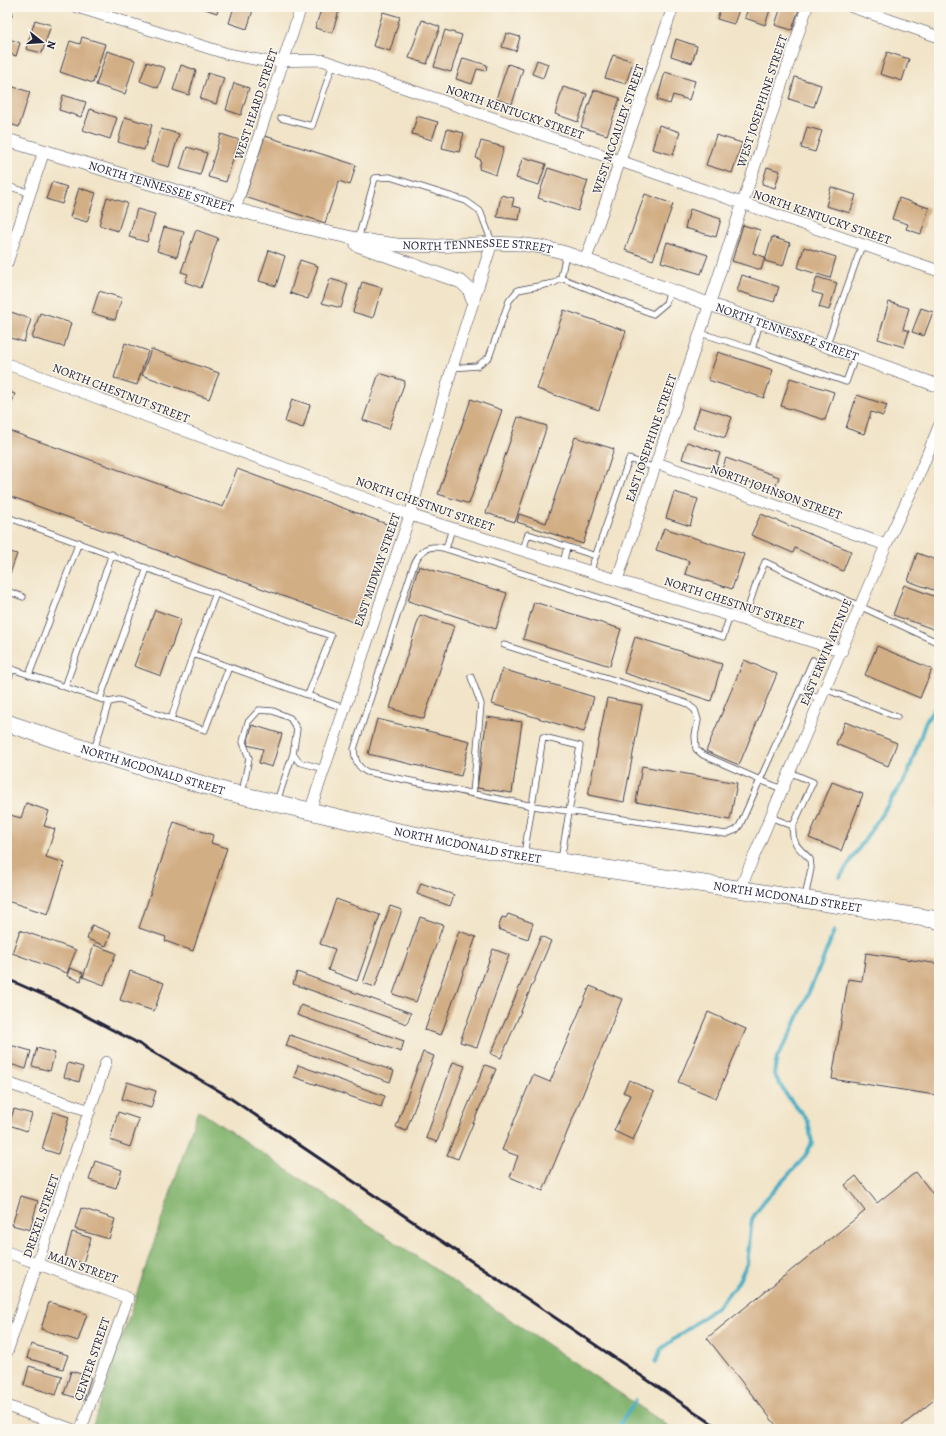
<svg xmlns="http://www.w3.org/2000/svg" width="946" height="1436" viewBox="0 0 946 1436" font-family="Alegreya,serif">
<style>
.forest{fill:#80b26c;stroke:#516a54}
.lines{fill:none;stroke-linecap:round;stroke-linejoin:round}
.stream{stroke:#43acc3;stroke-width:4}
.building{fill:#d2ae85}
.service-casing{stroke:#413f50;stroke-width:7}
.minor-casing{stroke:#413f50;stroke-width:12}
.tertiary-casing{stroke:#413f50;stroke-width:14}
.primary-casing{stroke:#413f50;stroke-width:18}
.service{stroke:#fff;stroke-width:5.5}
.minor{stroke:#fff;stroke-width:11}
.tertiary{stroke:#fff;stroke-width:13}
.primary{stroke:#fff;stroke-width:17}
.rail{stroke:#22223b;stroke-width:3}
.labels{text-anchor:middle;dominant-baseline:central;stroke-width:3;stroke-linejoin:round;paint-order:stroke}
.street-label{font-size:12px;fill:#22223b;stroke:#fbf7ec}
</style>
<rect width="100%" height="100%" fill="#fbf7ec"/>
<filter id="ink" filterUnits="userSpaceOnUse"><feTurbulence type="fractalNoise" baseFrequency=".025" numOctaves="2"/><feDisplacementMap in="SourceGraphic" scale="8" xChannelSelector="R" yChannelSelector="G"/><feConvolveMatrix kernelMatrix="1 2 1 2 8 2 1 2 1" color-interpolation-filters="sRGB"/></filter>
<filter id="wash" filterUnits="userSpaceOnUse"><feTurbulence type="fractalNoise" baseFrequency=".012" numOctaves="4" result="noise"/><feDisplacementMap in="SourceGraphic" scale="16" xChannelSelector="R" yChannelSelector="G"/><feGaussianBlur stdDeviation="0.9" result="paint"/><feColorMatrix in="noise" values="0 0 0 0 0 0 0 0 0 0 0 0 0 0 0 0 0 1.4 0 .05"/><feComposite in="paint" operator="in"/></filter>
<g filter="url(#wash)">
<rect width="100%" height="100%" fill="#f1e4c8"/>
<path class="forest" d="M198 1110 673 1429H103L93 1425Z"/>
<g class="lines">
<path class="stream" d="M840 877 907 776 926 721 939 702
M656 1362 661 1349 717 1307 737 1284 747 1264 752 1219 764 1201 804 1158 812 1143 808 1121 785 1093 774 1074 777 1057 791 1033 822 962 834 931
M617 1429 636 1400"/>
</g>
<g id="blocks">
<path class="building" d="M199 7H219L217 13Z
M234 7H254L247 29 229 23Z
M322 7 340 8 332 33 315 28Z
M721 7H740L734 24 717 19Z
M748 7H771L765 25 745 18Z
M781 7H791L799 9 792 30 775 25Z
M7 10 13 12 7 29Z
M383 12 400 17 390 51 373 46Z
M35 20 51 25 42 53 26 49Z
M422 20 440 27 427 64 409 58Z
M445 30 462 35 451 72 434 67Z
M506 33 520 37 516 51 502 47Z
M82 37 105 44 93 83 60 72 70 41 80 44Z
M7 38 20 43 16 56 7 53Z
M676 39 697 46 692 63 671 56Z
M107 51 135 60 125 94 96 85Z
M887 52 909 59 902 81 880 74Z
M613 55 633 61 626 84 605 78Z
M463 58 487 65 486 71 477 69 472 84 456 79Z
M537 60 548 64 543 78 532 74Z
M147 62 165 68 158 88 140 81Z
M508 64 523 69 512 104 496 99Z
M181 65 196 70 189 95 173 90Z
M665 72 695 81 689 100 673 95 670 104 657 100Z
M208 73 224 78 216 104 200 99Z
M795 77 821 85 814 107 789 99Z
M234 83 249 88 241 115 226 110Z
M7 85 30 92 19 127 7 123Z
M563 87 587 94 578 122 555 114Z
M594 90 620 98 607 135 581 127Z
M63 95 86 102 81 117 59 110Z
M90 109 117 118 110 139 83 130Z
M417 116 438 122 432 140 412 134Z
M125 117 152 125 144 150 118 142Z
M659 125 680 132 673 155 652 149Z
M807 127 822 131 815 152 801 148Z
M161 129 179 134 169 167 151 162Z
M447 129 464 133 459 152 442 148Z
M221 134 239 140 226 182 208 177Z
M716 135 742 143 732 173 706 165Z
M265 136 356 165 350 185 339 181 325 223 245 197Z
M481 141 504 147 496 175 479 169 481 160 476 158Z
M187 147 207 153 200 175 180 169Z
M523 157 546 164 539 185 516 178Z
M767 167 780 171 775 188 762 184Z
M548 168 588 181 578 211 538 198Z
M52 182 67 187 62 204 46 199Z
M831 187 856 195 850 213 826 206Z
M79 188 96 193 87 222 70 217Z
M645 194 673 204 653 260 625 250Z
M501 195 514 198 512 206 521 208 519 220 497 217Z
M107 197 127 203 118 231 99 225Z
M899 198 929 208 921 234 906 229 908 224 892 219Z
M137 209 155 214 147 242 129 237Z
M690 209 721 219 716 237 685 228Z
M743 225 760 230 753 253 765 257 761 270 732 261Z
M164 227 184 232 177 257 157 251Z
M196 230 218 238 201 288 185 282 188 274 181 272Z
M772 237 790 243 783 266 765 261Z
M667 242 708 255 701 274 661 262Z
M804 247 836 257 830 278 798 268Z
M269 250 285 256 276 286 259 281Z
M300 260 318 266 308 299 290 293Z
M742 275 779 287 774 302 737 291Z
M817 277 837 283 829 310 819 307 823 295 812 292Z
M330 279 348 284 341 308 322 303Z
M362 282 382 288 373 318 353 312Z
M99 291 122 298 115 320 92 313Z
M889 302 909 308 903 329 909 331 904 347 878 339Z
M921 308 933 312 924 336 912 332Z
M564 310 626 331 599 410 537 389Z
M11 312 31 319 24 342 7 337V324Z
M40 313 71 323 64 347 32 338Z
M125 343 148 351 137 385 114 378Z
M151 349 219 373 209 399 142 375Z
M718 352 773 370 764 398 708 380Z
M379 373 405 381 389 429 363 420Z
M790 378 834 392 825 420 781 406Z
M7 391 15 394 7 416Z
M857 395 887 405 883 416 871 412 864 434 846 428Z
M292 399 310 405 303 428 285 422Z
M471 399 502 410 469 504 438 494Z
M700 407 732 417 725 438 693 428Z
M518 417 547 426 515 522 486 513Z
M7 430 223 507 237 469 392 526 356 623 7 495Z
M575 437 614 449 583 544 517 522 519 514 546 523Z
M687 442 720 453 715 469 682 459Z
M726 458 779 477 774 491 721 472Z
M674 492 698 499 690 526 666 518Z
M761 514 851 551 843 571 795 548 793 553 751 535Z
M664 528 744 554 732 589 685 574 689 561 656 550Z
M7 551 17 554 10 574 7 573Z
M917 553 939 561V592L908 581Z
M419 566 507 593 496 629 408 601Z
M904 585 939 598V631L893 615Z
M534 602 621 629 610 666 523 639Z
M155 610 181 619 161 676 134 666Z
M420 615 454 626 424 719 390 708Z
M635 637 722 664 711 701 624 673Z
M877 646 932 669 920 698 865 675Z
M744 660 777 674 739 765 706 751Z
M502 669 594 697 584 732 492 704Z
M607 698 642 705 624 802 588 795Z
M487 717 522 722 512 793 477 788Z
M377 719 470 741 461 776 368 754Z
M845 722 897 743 888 766 836 744Z
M252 725 282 734 272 767 259 763 263 749 247 745Z
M642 766 737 783 730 820 636 802Z
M832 782 863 794 841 851 809 838Z
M26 803 49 811 44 826 55 829 46 857 65 863 48 914 7 901V823L10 815 21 818Z
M174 822 213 835 211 843 227 848 193 951 165 941 166 937 139 928Z
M421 883 454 895 450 906 417 894Z
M336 899 380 915 357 981 328 970 335 949 320 944Z
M390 906 402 910 375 987 363 983Z
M508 914 533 923 528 939 498 929 502 917 506 918Z
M420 917 443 925 416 1002 393 994Z
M92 925 111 933 106 946 87 939Z
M20 930 76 950 67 973 12 953Z
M459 931 476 937 441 1035 425 1030Z
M541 936 551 941 501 1058 491 1054Z
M94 945 116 953 104 985 83 977Z
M493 949 509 955 477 1047 460 1042Z
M866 953 939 964V1078L937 1077 935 1095 832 1079 848 979 862 981Z
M70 968 83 973 81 981 67 976Z
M130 971 164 983 154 1011 120 1000Z
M297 972 411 1013 407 1024 293 984Z
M590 986 622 999 543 1191 510 1177 518 1156 502 1150 533 1075 550 1082Z
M301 1005 404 1041 401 1052 297 1015Z
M708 1012 746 1029 716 1098 678 1082Z
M290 1035 394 1071 390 1082 286 1046Z
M10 1045 31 1051 26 1069 7 1063V1055Z
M37 1048 55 1053 50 1071 32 1066Z
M423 1052 434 1056 406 1131 396 1127Z
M453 1062 465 1066 437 1142 426 1138Z
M68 1063 83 1067 79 1082 64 1077Z
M298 1065 385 1096 381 1107 294 1077Z
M485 1065 496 1069 458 1159 447 1155Z
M629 1080 654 1092 633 1140 614 1131 630 1095 623 1092Z
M127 1082 156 1091 151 1108 122 1099Z
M14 1109 32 1114 27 1131 9 1125Z
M53 1112 69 1117 58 1154 42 1149Z
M118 1112 139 1119 130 1147 110 1140Z
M95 1161 122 1170 116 1188 89 1180Z
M916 1172 939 1202V1396L898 1429H779L707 1338 865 1211 845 1185 856 1176 877 1203Z
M21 1196 38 1201 30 1230 12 1225Z
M81 1208 115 1219 109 1239 75 1229Z
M72 1232 91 1238 83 1263 65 1258Z
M49 1302 87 1314 78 1341 41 1329Z
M31 1344 68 1355 63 1369 27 1358Z
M29 1366 62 1376 56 1395 24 1385Z
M71 1371 91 1377 84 1400 64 1394Z"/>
</g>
</g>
<g filter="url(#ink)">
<use href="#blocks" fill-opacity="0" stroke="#413f50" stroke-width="1"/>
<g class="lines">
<defs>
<path id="service" d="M281 118 312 126 333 64
M7 186 30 193
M358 239 375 178 390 177 466 201 480 211 492 242
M561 278 653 314 666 303 670 290
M760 323 752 349 846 382 855 357
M700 333 752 349
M826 346 862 245
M452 368 477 366 489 357 509 301 518 290 554 283 561 278 566 253
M7 517 331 636 308 695
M446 549 452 528
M523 550 528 534 596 556
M563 563 567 547
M590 572 629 459 655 468
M7 591 23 597
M744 620 757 581 765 562 939 643
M504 645 686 703 695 710 698 720 695 736 696 749 703 755 760 780 740 825 736 830 726 834 533 806 367 772C357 767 355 760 354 749L413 567C419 552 426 544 443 548L723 637 730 615
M193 654 216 593
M29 675 79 542
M471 677 481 704 473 794
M7 684 12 669 109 702
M65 687 112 554
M825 689 897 717
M800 690 820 699
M100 699 147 568
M171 719 205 730 229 667
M94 750 109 702 119 700 171 719 193 654 344 708
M789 772 813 782 793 826C791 844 799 848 810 859L811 868 805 898
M782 789 760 780 813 660
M242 793 249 758 243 742 248 722 259 710 273 711 290 718 297 729 293 754 299 762 324 769
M277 801 293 754
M770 817 793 826
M524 855 543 737 580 746 561 860"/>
<path id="minor" d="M77 7 228 54 264 61 322 60 620 161 939 271
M852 7 939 37
M235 209 301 7
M586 259 673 7
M7 263 44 151
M7 364 410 515 842 651
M657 463 886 545
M617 580 700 333 807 7
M310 811 410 515 452 368 492 243
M740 889 886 545 918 477 939 426
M7 1083 90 1111
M7 1252 128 1298 81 1429
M7 1352 106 1062
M7 1406 71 1429"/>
<g id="tertiary">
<path id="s1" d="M7 140 235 209 293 225 362 240 397 245 437 246 492 243 518 244 542 247 566 253 939 386"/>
<path d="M357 245 461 282 469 289 473 301"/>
</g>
<g id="primary">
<path id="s2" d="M7 723 93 752 224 791 395 831 515 855 939 920"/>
</g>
</defs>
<use href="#service" class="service-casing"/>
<use href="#minor" class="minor-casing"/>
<use href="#tertiary" class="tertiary-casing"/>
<use href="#primary" class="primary-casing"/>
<use href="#service" class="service"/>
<use href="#minor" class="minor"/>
<use href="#tertiary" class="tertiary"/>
<use href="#primary" class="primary"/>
<path class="rail" d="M7 979 55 1000 134 1041 221 1092 720 1429"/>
</g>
</g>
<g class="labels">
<g class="street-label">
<text transform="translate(762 101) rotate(-72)">WEST JOSEPHINE STREET</text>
<text transform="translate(256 104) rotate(-72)">WEST HEARD STREET</text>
<text transform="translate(515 112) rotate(19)">NORTH KENTUCKY STREET</text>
<text transform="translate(618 129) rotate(-71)">WEST MCCAULEY STREET</text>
<text stroke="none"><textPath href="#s1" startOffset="161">NORTH TENNESSEE STREET</textPath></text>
<text transform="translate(822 217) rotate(19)">NORTH KENTUCKY STREET</text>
<text stroke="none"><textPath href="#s1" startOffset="485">NORTH TENNESSEE STREET</textPath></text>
<text stroke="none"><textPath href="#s1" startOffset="809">NORTH TENNESSEE STREET</textPath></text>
<text transform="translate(121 393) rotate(21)">NORTH CHESTNUT STREET</text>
<text transform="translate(651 438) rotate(-71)">EAST JOSEPHINE STREET</text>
<text transform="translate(776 492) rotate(20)">NORTH JOHNSON STREET</text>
<text transform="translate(425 504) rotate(19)">NORTH CHESTNUT STREET</text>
<text transform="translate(377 570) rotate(-71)">EAST MIDWAY STREET</text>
<text transform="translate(734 603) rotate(18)">NORTH CHESTNUT STREET</text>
<text transform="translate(826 652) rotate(-67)">EAST ERWIN AVENUE</text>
<text stroke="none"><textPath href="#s2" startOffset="153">NORTH MCDONALD STREET</textPath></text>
<text stroke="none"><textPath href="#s2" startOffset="477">NORTH MCDONALD STREET</textPath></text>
<text stroke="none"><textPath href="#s2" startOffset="801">NORTH MCDONALD STREET</textPath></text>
<text transform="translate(41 1216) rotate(-71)">DREXEL STREET</text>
<text transform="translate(83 1267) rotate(20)">MAIN STREET</text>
<text transform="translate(92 1359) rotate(-71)">CENTER STREET</text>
</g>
</g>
<rect width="946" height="1436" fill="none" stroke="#fbf7ec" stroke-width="24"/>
<g transform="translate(42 42) rotate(107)" stroke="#fbf7ec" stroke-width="3" paint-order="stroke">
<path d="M0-3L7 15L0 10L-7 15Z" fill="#22223b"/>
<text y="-6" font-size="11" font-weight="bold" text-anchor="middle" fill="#22223b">N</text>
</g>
</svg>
